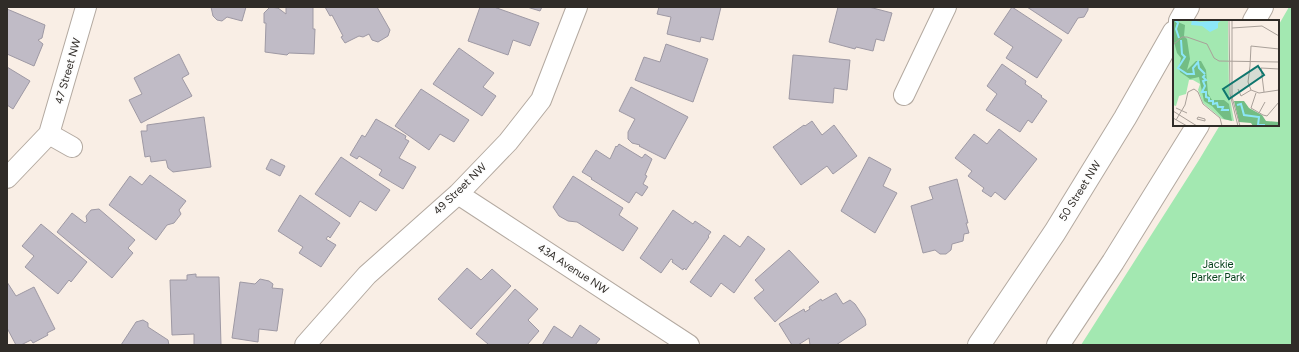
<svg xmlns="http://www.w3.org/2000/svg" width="1299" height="352" viewBox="0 0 1299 352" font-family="Figtree,sans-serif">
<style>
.green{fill:#a3e8b1}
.building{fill:#c0bbc6;stroke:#9e99a4}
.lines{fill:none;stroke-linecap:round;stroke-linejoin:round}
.minor-casing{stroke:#b3a9a0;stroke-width:22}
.primary-casing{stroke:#b3a9a0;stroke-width:24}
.minor{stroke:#fff;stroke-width:20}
.primary{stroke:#fff;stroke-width:22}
.labels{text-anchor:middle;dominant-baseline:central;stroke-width:3.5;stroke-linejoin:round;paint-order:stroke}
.street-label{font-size:11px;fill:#302c28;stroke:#fdfdfd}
.park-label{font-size:11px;fill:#09431e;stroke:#fdfdfd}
.inset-river{fill:none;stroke:#8ce6f8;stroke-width:2}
.inset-road{fill:none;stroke:#a9a099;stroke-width:1}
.view{fill:#0f766e;fill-opacity:0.15;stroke:#0f766e;stroke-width:2}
.inset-edge{fill:none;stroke:#302c28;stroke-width:2}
</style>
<rect width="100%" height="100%" fill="#f9eee5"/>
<path class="green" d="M1289 7H1292V345H1081L1199 160 1220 125H1278V26Z"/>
<path class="building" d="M211 7H246L242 21 227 17 222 21 217 20 213 16Z
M270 7 278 8 286 14V7H313V29H315L314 54 289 53 287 55 265 52 266 23H264V13Z
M325 7H377L390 30 388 36 378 42 372 40 369 34 363 37 359 36 345 43 341 37 343 36 332 15 330 16Z
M480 7H494L539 23 530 46 513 40 508 55 468 41Z
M527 7H542L540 11Z
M659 7H721L713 40 701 37 700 42 667 34 671 17 657 14Z
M838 7H869L892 13 884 41 876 39 873 51 856 47 855 49 829 42Z
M1012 7 1062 40 1037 78 1006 58 1013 47 994 34Z
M1027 7H1088V10L1084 17 1078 18 1068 34Z
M7 9 45 25 42 38 38 40 43 44 34 66 7 54Z
M666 44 708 59 693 102 635 80 644 57 660 62Z
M459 48 494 73 483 87 496 96 482 116 433 84Z
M179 54 189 74 182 78 192 96 141 123 129 100 142 94 134 78Z
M793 55 850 60 847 90 834 88 833 103 789 99Z
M1002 64 1026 81 1025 84 1042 96 1041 97 1047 101 1032 123 1028 120 1020 132 986 110 997 94 987 86Z
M7 67 30 81 13 109 7 105Z
M631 87 688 117 665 159 639 146 640 145 632 143 628 139V132L635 119 619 111Z
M421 89 469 120 454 142 440 134 429 150 395 126Z
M204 117 211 167 173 172 168 168 166 160 151 162 150 156 145 157 141 131H147V125Z
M376 119 406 136 405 139 409 141 399 158 416 167 403 189 379 175 382 170 359 156 357 159 350 155 362 135 365 137Z
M812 121 822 135 834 125 857 156 833 174 827 166 801 185 773 147 804 125 805 126Z
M999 129 1037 159 1005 200 995 192 991 197 982 191 984 188 968 176 972 171 955 158 974 134 987 144Z
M619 144 642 158 645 154 652 159 645 175 647 176 643 184 648 187 642 196 636 192 629 203 591 179 592 178 582 172 596 150 610 159 616 146 617 147Z
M341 157 390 190 376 211 360 201 350 217 315 194Z
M869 157 891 169 883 186 897 193 875 233 841 211Z
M271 159 285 166 280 176 266 169Z
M150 175 186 201 179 210 181 214 174 223 167 225 156 240 109 205 130 176 142 185Z
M573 176 623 208 619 215 638 228 623 251 577 222 568 221 559 216 553 207Z
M957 179 968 223H966L969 233 964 234 963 241 952 244 951 250 946 254H940L935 250 923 253 911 206 933 199 929 187Z
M300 195 340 223 330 238 328 236 326 239 336 245 321 267 299 253 303 247 278 231Z
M99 209 135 240 128 248 133 253 112 278 57 232 72 213 85 223 87 221 86 216 91 210Z
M673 210 693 224 695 221 711 232 708 236 709 237 686 270 684 268 683 270 672 262 673 260 671 259 661 273 640 258Z
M41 224 87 262 71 282 69 280 58 294 25 267 34 256 22 246Z
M724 235 740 247 748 236 765 249 734 293 721 283 711 297 690 282Z
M789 250 819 282 775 322 754 298 764 290 755 280Z
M467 268 481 280 492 269 511 286 471 329 438 299Z
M196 274V277H219L221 345H194V334L172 335 170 280H187V275Z
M260 279 269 281 273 284 272 288 283 289 277 331 259 329 258 342 232 338 240 282 255 284Z
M7 282 16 296 34 287 55 329 47 333 48 335 33 343 31 340 21 345H16L7 328Z
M515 289 538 309 528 320 539 331 527 345H486L488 344 476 334Z
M836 293 843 304 850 300 855 304 865 319 866 325 836 345H810L809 338 798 345H792L779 324 804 309 805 312 810 309 809 307 821 299 822 301Z
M143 320 148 323V327L168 340 169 345H121L136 322Z
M580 325 600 339 595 345H542L554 326 572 338Z"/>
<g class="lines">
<defs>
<path id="minor" d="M904 95 946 7
M49 134 72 147
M7 178 49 134 86 7
M458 194 689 345
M305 345 367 275 458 194 508 142 541 100 577 7"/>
<path id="primary" d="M1180 21 1188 7
M1254 21 1262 7
M979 345 1055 232 1125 118 1174 32
M1058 345 1113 262 1198 125"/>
</defs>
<use href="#minor" class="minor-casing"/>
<use href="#primary" class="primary-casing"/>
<use href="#minor" class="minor"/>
<use href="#primary" class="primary"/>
</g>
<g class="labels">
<g class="street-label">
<text transform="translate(68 71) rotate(-74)">47 Street NW</text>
<text transform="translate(460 189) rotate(-44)">49 Street NW</text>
<text transform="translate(1080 191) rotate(-58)">50 Street NW</text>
<text transform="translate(573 269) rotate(33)">43A Avenue NW</text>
</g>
<g class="park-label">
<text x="1218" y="264">Jackie<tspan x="1218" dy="13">Parker Park</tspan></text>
</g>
</g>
<g transform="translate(1173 20)">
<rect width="106" height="106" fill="#f9eee5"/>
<path d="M0 0H55L56 72 61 101 49 99 30 83 25 70 27 64 20 60H16L13 74 6 76 3 86 0 85Z" fill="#a3e8b1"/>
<path d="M0 0 12 5 11 16 14 19 17 39 14 50 23 41H28L33 50 35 74 39 80H51L56 84 59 101 51 99 39 86 31 81 26 57 17 59 7 52 6 47 8 38 4 33 0 18ZM61 81H71L76 88 89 95 93 101 106 102V106H80L78 103 66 102Z" fill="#73bd84"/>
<path d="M19 0 27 2 49 0 45 3V8L37 12 29 6 18 5Z" fill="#8ce6f8"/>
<path class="inset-river" d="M2 0 5 3 3 9 6 18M8 20 9 34 12 37 5 48 14 54H21L20 48 25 42 26 48 32 54M32 55 30 57 33 60 30 61 32 66 29 72H33V77L36 78V81H40V84L44 83 45 87H50L49 90H56M64 85 68 84 71 95 86 97 85 105H92"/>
<path class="inset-road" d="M56 0 57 74 65 106M59 0V77L67 106M59 8 89 6 106 16M0 25 9 17H14L34 24 41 38 46 41 106 42M77 46 78 26 106 29M77 46 75 62 78 70M65 69 68 76 78 70 86 73 106 70M91 72 88 48 106 49M83 73 78 88 90 95 94 96 106 82M3 88 14 93M0 91 24 106M86 93 92 82M25 97 32 99V101L24 99ZM0 98 14 106M3 100 12 85 15 72 21 69 25 72 30 84 47 98 49 106"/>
<path class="view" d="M85 46 91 55 56 79 50 69Z"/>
<rect width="106" height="106" class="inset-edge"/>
</g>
<rect width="1299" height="352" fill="none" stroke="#302c28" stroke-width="16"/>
</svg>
